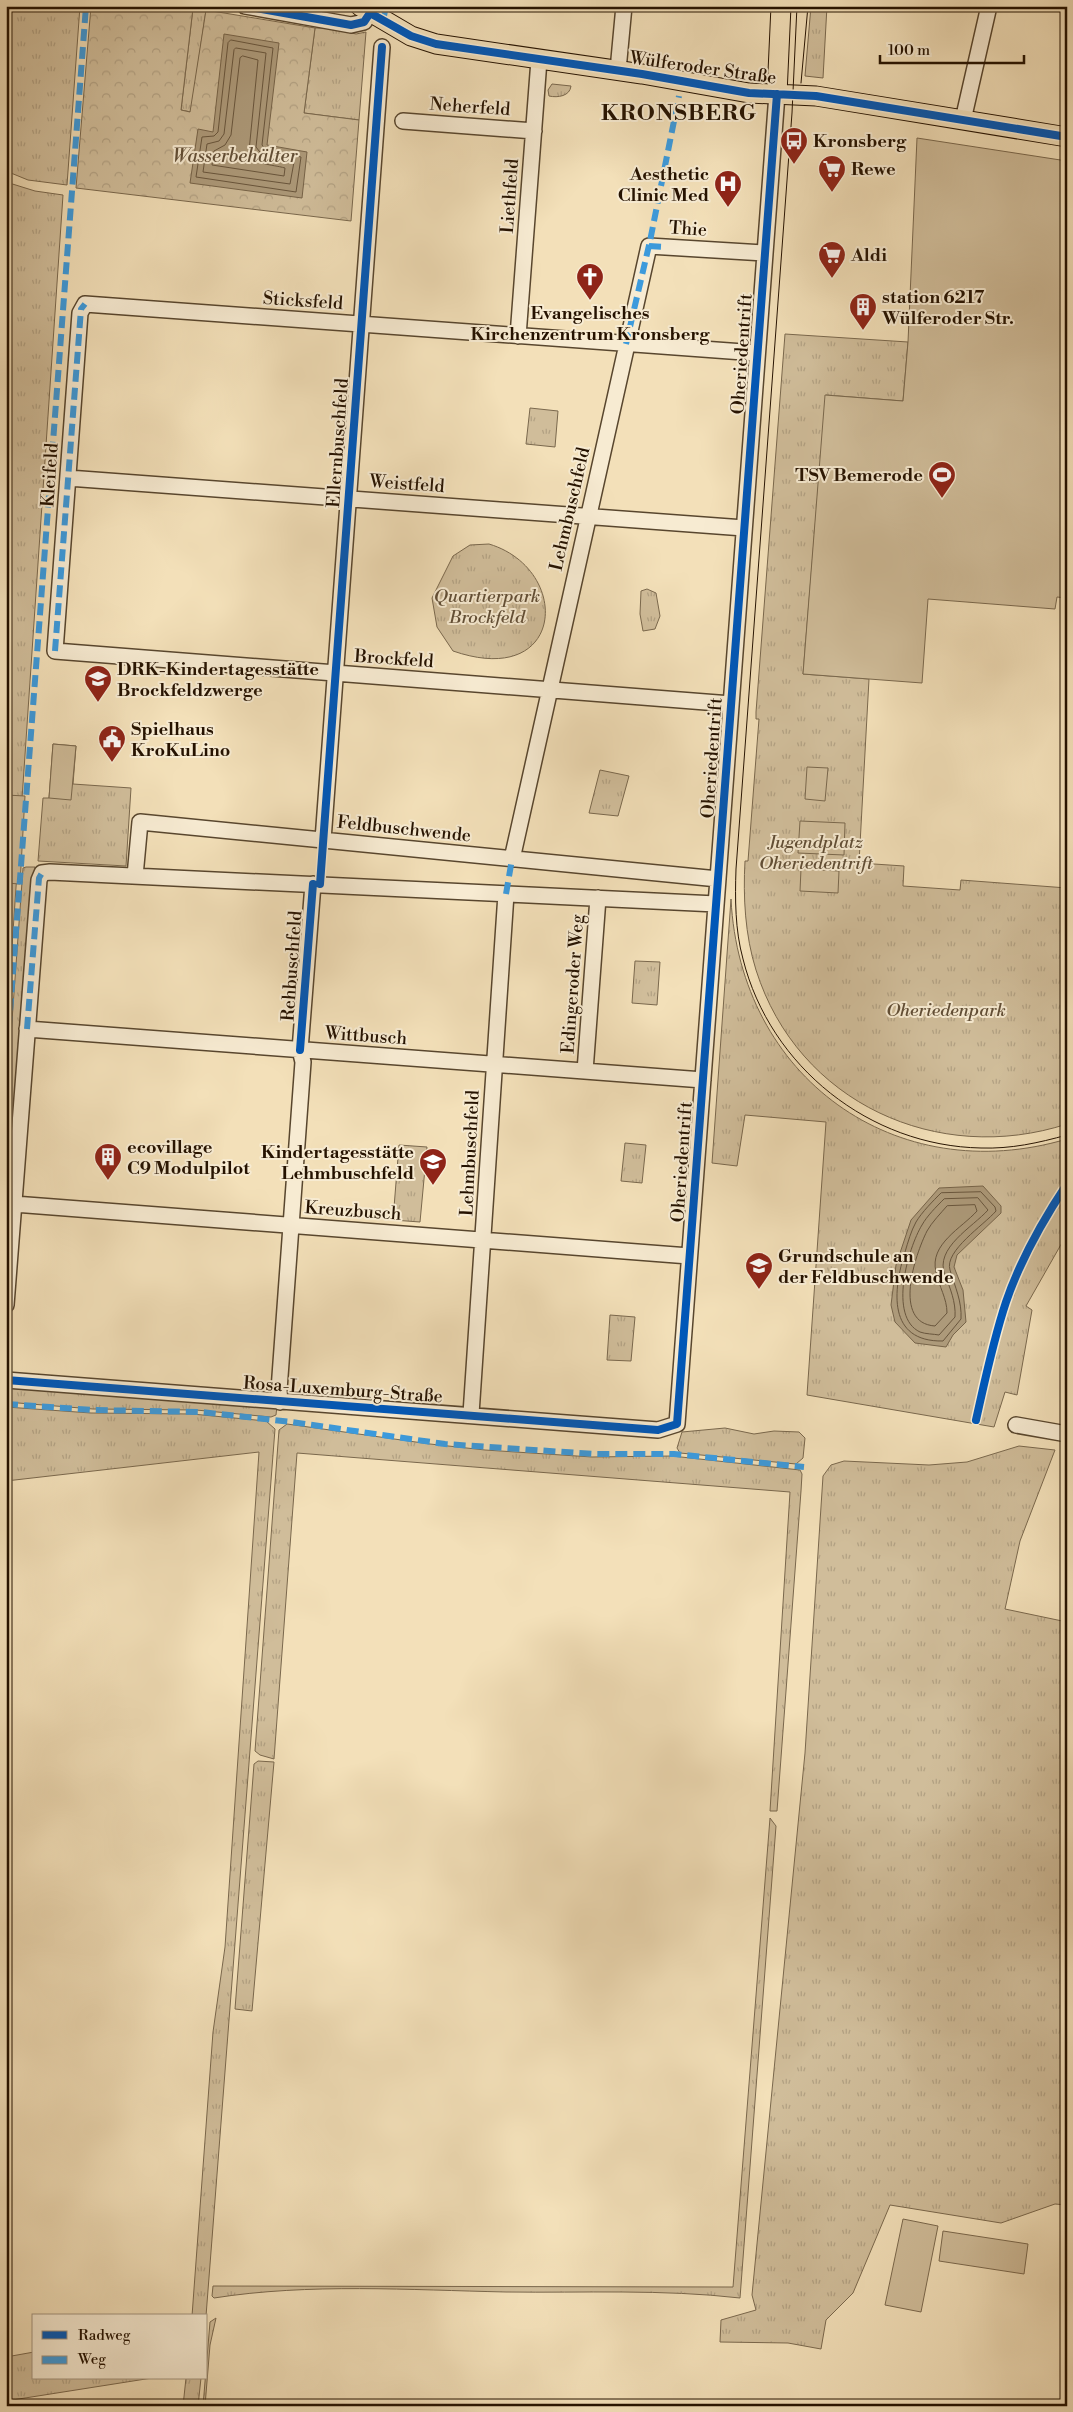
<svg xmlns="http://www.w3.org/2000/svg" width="1073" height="2412" viewBox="0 0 1073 2412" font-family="'Libre Bodoni',serif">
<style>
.grass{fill:url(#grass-tufts);stroke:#7a684d}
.forest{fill:url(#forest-crowns);stroke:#7a684d}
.pitch{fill:#d0bd9a;stroke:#7a684d}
.water{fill:#ad9a7a;stroke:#776449}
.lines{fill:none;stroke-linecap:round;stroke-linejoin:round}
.shore{stroke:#69563d;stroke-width:1}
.minor-casing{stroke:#58462e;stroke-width:18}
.major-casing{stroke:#251200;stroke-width:21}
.minor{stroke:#f7ebd2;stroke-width:15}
.major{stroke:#f3e0b9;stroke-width:19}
.tram{stroke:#251200;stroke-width:1}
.quiet{stroke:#3c9adc;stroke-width:6;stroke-dasharray:12 6;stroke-linecap:butt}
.cycleway-casing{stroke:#f7ebd2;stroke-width:11}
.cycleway{stroke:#0057b8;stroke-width:8}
.labels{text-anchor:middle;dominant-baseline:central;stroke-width:4;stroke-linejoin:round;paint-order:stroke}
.street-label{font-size:18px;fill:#251200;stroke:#f7ebd2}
.poi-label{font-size:18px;font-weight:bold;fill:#251200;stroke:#f7ebd2;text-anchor:start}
.park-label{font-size:18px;font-style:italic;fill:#614e36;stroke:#f7ebd2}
.water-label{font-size:19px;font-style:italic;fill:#624f37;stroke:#f7ebd2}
.district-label{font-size:22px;font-weight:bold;letter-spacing:1px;fill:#251200;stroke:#f7ebd2}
</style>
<defs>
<pattern id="grass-tufts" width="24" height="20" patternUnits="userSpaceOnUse" patternTransform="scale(1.25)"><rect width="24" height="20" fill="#d0bd9a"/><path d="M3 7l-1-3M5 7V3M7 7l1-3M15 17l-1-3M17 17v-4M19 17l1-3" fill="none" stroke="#b2a183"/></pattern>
<pattern id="forest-crowns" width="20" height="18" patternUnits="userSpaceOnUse" patternTransform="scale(1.25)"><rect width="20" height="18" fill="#d0bd9a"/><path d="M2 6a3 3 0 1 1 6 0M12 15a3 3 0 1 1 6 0" fill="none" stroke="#b2a183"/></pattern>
</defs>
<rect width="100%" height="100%" fill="#f3e0b9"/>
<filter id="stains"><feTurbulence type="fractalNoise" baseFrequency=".004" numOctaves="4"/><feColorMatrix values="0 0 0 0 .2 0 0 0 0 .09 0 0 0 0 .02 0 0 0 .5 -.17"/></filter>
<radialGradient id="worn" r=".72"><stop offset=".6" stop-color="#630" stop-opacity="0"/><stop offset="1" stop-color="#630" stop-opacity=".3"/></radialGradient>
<path class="grass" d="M6 6H80L67 185 28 180 6 171Z
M811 6H827L823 78 805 76Z
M193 8 206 10 191 112 181 110Z
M315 28H340L347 32 356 34 366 32 359 120 304 113Z
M552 84 571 86C570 96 558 98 549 96L548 90Z
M6 182 35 191 63 195 6 1035Z
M785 334 908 342 903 401 826 395 803 674 869 679 859 863 904 866 903 886 960 890 961 880 1067 888V1124C938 1166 798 1103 756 970 745 935 743 897 745 861H748L759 719H756V712Z
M530 408 558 411 555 447 526 444Z
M489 544C572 569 566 690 453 651L437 627 432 598 453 556 470 545Z
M647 589 656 593 660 616 655 629 643 631 640 614 641 591Z
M53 744 76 746 73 784 131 788 126 866 38 861 43 798H49Z
M600 770 629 776 618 816 589 813Z
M26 867H35L6 1243V1104L23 868Z
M731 899C740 1077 895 1190 1067 1139V1234L1026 1306 1032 1310 1017 1395 1005 1392 994 1427 807 1395 826 1122 745 1115 737 1166 712 1163Z
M635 961 660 962 657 1005 632 1003Z
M625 1143 646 1145 642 1183 621 1181Z
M399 1145 427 1147 420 1222 393 1220Z
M610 1315 635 1317 631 1361 607 1360Z
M6 1384 277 1405 276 1415 271 1417 196 1410 93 1409 6 1402Z
M6 1407 91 1413 192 1414 266 1421 275 1429 206 2316H192L213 2032 225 1947 259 1452 6 1481Z
M287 1424 430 1444 485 1450 592 1457 672 1456 800 1470 802 1474 801 1491 777 1811H770L790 1492 297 1453 274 1759 260 1755 255 1751 279 1430Z
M725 1428 754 1434 774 1431 799 1432 805 1438 803 1458 796 1464 680 1453 677 1448 682 1432Z
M1019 1446 1055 1450 1020 1541 1005 1609 1067 1622V2205L1055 2204 1001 2223 890 2205 853 2293 826 2320 821 2349 788 2343 720 2342 721 2320 756 2310 752 2295 805 1753 823 1476 831 1465 844 1461 929 1465 967 1462Z
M258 1761 274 1762 252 2011 235 2009 254 1764Z
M770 1818 776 1826 740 2298C662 2289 584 2293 506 2292 410 2290 309 2283 214 2298L212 2296 213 2286 733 2287Z
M216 2318 210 2345 205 2406H203L210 2322Z
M34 2352V2378H152L6 2401V2357Z
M186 2378H201L198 2406H183Z"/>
<path class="forest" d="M91 6 193 8 181 110 190 112 206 10 315 28 304 113 359 120 351 221 76 188Z"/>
<path class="pitch" d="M917 138 1067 161V598L1057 597 1055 609 928 599 922 683 803 674 825 395 903 401 908 342Z
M53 744 76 746 71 800 49 798Z
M807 767 828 768 825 801 805 799Z
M6 795 25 796 20 884 6 883Z
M800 821 845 823 844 855 798 853Z
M801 869 839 871 838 893 800 891Z
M903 2219 938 2226 921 2312 885 2305Z
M943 2231 1028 2244 1024 2274 939 2261Z"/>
<path class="water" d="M224 34 279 43 267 145 307 152 302 198 190 183 198 129 213 132Z
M983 1186 1001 1206V1213L957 1255 954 1267 963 1290 966 1322 953 1335 946 1347 915 1343 895 1322 891 1305 896 1265 911 1220 939 1188Z"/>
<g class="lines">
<path class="shore" d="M231 40 273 48 262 145 266 150 301 157 296 192 196 177 202 137 214 136 218 132 228 43Z
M236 48 266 53 256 147 263 156 294 162 290 184 203 172 207 144 219 141 224 134 234 50Z
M243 56 258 60 249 151C256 166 271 164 285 168L284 176 212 165 214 151 225 145 231 135 240 58Z
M981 1192 995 1207 996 1211C984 1225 944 1251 950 1270 955 1287 962 1301 961 1319L943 1341C887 1342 893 1290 905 1252 908 1242 911 1231 916 1222 922 1212 933 1201 941 1193Z
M978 1198 988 1210C973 1227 934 1248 945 1275 950 1288 956 1302 955 1317L939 1335C934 1334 925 1334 920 1332 888 1317 908 1248 922 1225 927 1216 936 1207 944 1199Z
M975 1205 977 1211C962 1228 929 1244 936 1272 939 1287 947 1298 947 1313L935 1326C892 1323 915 1255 927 1231 932 1222 941 1213 947 1206Z"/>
<defs>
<path id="minor" d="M245 6 351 25 364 22 370 13
M618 70 624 6
M963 120 989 6
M403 121 534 131
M518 336 539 60
M68 478 744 528
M731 704 55 651 80 313 85 304 757 353
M323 840 382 47
M512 859 649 246 765 253
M135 876 140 822 718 879
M27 1029 703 1080
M585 1071 598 898
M14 1204 689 1256
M6 1305 39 880 42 873 50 872 716 904
M6 1380 658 1430 677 1424 777 94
M280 1402 279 1390 303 1062 300 1050 313 884
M471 1414 506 894
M1016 1425 1067 1434"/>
<path id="major" d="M360 6 411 36 436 44 642 74 749 93 816 96 1067 137
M777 94 781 6"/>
</defs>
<use href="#minor" class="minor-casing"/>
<use href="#major" class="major-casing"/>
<use href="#minor" class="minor"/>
<use href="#major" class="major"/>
<path class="tram" d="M797 6 792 113 736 869C735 899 735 930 743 959 770 1067 870 1146 981 1148 1011 1149 1038 1143 1067 1135
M801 83 808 6"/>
<path class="quiet" d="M383 21 386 6
M649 246 666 247
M626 344 650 241 679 96
M55 651 81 309 85 304
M506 894 512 859
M27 1029 39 878 42 873
M6 1064 86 6
M6 1404 93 1410 201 1412 292 1422 445 1444 594 1454H674L804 1467"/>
<defs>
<path id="cycleway" d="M245 6 351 25 364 22 370 13 411 36 436 44 642 74 749 93 816 96 1067 137
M320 884 382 47
M300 1050 313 884
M6 1380 658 1430 677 1424 777 94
M976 1420C985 1380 993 1341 1006 1302 1020 1261 1043 1220 1067 1184"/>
</defs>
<use href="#cycleway" class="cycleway-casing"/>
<use href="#cycleway" class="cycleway"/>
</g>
<defs>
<symbol id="bus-pin" viewBox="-11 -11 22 30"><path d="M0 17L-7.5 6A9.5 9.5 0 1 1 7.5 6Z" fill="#8f2418" stroke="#f7ebd2"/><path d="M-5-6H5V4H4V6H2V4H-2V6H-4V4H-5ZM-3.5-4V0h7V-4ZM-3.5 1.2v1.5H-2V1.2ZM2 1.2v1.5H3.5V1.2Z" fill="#fff"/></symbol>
<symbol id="supermarket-pin" viewBox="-11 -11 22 30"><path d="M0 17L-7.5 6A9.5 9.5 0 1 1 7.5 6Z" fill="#8f2418" stroke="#f7ebd2"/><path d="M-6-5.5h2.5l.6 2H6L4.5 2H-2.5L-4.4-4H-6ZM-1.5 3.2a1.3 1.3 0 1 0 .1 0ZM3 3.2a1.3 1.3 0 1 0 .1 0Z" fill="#fff"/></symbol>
<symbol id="hospital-pin" viewBox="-11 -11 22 30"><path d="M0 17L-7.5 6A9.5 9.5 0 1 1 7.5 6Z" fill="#8f2418" stroke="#f7ebd2"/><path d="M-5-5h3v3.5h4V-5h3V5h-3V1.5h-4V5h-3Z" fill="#fff"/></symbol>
<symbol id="church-pin" viewBox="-11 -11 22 30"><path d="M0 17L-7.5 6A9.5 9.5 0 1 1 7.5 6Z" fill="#8f2418" stroke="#f7ebd2"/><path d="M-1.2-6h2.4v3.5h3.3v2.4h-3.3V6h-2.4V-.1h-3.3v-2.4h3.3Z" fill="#fff"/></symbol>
<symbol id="building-pin" viewBox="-11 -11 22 30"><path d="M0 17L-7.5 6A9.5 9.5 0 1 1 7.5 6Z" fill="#8f2418" stroke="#f7ebd2"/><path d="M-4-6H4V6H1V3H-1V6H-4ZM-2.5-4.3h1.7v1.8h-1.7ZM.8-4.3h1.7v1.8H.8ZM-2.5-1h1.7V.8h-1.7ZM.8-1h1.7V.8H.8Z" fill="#fff"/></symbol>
<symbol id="stadium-pin" viewBox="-11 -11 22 30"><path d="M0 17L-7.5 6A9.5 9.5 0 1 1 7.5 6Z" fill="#8f2418" stroke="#f7ebd2"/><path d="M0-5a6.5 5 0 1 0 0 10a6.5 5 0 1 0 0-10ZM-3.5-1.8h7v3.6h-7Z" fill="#fff"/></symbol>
<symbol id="school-pin" viewBox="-11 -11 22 30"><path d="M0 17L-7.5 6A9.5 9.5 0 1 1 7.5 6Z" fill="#8f2418" stroke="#f7ebd2"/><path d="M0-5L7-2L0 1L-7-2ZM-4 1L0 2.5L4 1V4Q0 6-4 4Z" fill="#fff"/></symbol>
<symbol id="civic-pin" viewBox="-11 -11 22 30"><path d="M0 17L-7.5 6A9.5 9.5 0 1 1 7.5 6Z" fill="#8f2418" stroke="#f7ebd2"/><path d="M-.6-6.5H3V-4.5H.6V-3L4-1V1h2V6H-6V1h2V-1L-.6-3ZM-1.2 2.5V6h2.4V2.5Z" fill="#fff"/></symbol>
</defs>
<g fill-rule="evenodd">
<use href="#bus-pin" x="778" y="125" width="32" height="43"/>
<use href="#supermarket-pin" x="816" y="153" width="32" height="43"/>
<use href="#hospital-pin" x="712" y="168" width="32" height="43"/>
<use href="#supermarket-pin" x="816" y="239" width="32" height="43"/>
<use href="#church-pin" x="574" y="261" width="32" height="43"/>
<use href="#building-pin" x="847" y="291" width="32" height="43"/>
<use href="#stadium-pin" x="926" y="459" width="32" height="43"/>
<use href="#school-pin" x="82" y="663" width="32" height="43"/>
<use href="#civic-pin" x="96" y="723" width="32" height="43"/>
<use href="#building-pin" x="92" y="1141" width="32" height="43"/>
<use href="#school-pin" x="417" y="1146" width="32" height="43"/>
<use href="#school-pin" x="743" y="1250" width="32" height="43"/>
</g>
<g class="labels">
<g class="street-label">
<text transform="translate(703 68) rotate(8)">Wülferoder Straße</text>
<text transform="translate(470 107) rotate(4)">Neherfeld</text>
<text transform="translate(510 196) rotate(-86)">Liethfeld</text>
<text transform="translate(688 229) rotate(4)">Thie</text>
<text transform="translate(303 301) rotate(4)">Sticksfeld</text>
<text transform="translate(742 354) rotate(-86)">Oheriedentrift</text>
<text transform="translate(338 443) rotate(-86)">Ellernbuschfeld</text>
<text transform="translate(50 475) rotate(-86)">Kleifeld</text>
<text transform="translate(407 484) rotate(4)">Weistfeld</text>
<text transform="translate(570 509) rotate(-77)">Lehmbuschfeld</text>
<text transform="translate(394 659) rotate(4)">Brockfeld</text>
<text transform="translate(712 758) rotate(-86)">Oheriedentrift</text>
<text transform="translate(404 829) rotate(6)">Feldbuschwende</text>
<text transform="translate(292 966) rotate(-86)">Rehbuschfeld</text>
<text transform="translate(573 984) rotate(-86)">Edingeroder Weg</text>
<text transform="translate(366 1036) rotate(4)">Wittbusch</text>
<text transform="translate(470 1153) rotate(-87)">Lehmbuschfeld</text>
<text transform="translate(682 1162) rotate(-86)">Oheriedentrift</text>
<text transform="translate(353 1211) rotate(4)">Kreuzbusch</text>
<text transform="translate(343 1390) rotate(4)">Rosa-Luxemburg-Straße</text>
</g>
<g class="poi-label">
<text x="813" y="141">Kronsberg</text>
<text x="851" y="169">Rewe</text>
<text x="709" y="174" text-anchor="end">Aesthetic<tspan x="709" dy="21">Clinic Med</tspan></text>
<text x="851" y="255">Aldi</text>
<text x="882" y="297">station 6217<tspan x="882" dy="21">Wülferoder Str.</tspan></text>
<text x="590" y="313" text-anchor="middle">Evangelisches<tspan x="590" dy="21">Kirchenzentrum Kronsberg</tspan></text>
<text x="923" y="475" text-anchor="end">TSV Bemerode</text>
<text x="117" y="669">DRK-Kindertagesstätte<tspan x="117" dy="21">Brockfeldzwerge</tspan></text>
<text x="131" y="729">Spielhaus<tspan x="131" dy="21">KroKuLino</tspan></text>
<text x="127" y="1147">ecovillage<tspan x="127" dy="21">C9 Modulpilot</tspan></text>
<text x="414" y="1152" text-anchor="end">Kindertagesstätte<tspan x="414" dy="21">Lehmbuschfeld</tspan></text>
<text x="778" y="1256">Grundschule an<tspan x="778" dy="21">der Feldbuschwende</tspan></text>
</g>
<g class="park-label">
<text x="487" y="596">Quartierpark<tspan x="487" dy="21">Brockfeld</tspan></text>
<text x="816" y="842">Jugendplatz<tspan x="816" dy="21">Oheriedentrift</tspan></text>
<text x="946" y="1010">Oheriedenpark</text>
</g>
<g class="water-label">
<text x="235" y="156">Wasserbehälter</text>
</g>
<g class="district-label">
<text x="679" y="113">KRONSBERG</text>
</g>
</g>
<rect width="1073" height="2412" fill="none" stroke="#f3e0b9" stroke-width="25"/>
<rect x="8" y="8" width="1058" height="2397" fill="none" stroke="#251200" stroke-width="2.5"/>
<rect x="12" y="12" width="1048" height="2387" fill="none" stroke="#251200"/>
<rect x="32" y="2314" width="175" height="65" fill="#f7ebd2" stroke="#a3947e"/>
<rect x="42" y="2331" width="25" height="8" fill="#0057b8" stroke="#a3947e"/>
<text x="78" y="2340" font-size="15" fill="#251200">Radweg</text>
<rect x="42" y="2356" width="25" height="8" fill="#3c9adc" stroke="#a3947e"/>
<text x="78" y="2364" font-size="15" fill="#251200">Weg</text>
<path d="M880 55v8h144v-8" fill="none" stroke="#251200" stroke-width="2.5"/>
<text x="888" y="55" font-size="15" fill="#251200" stroke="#f7ebd2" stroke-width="4" paint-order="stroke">100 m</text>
<rect width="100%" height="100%" filter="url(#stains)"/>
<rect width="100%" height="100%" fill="url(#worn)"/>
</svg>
